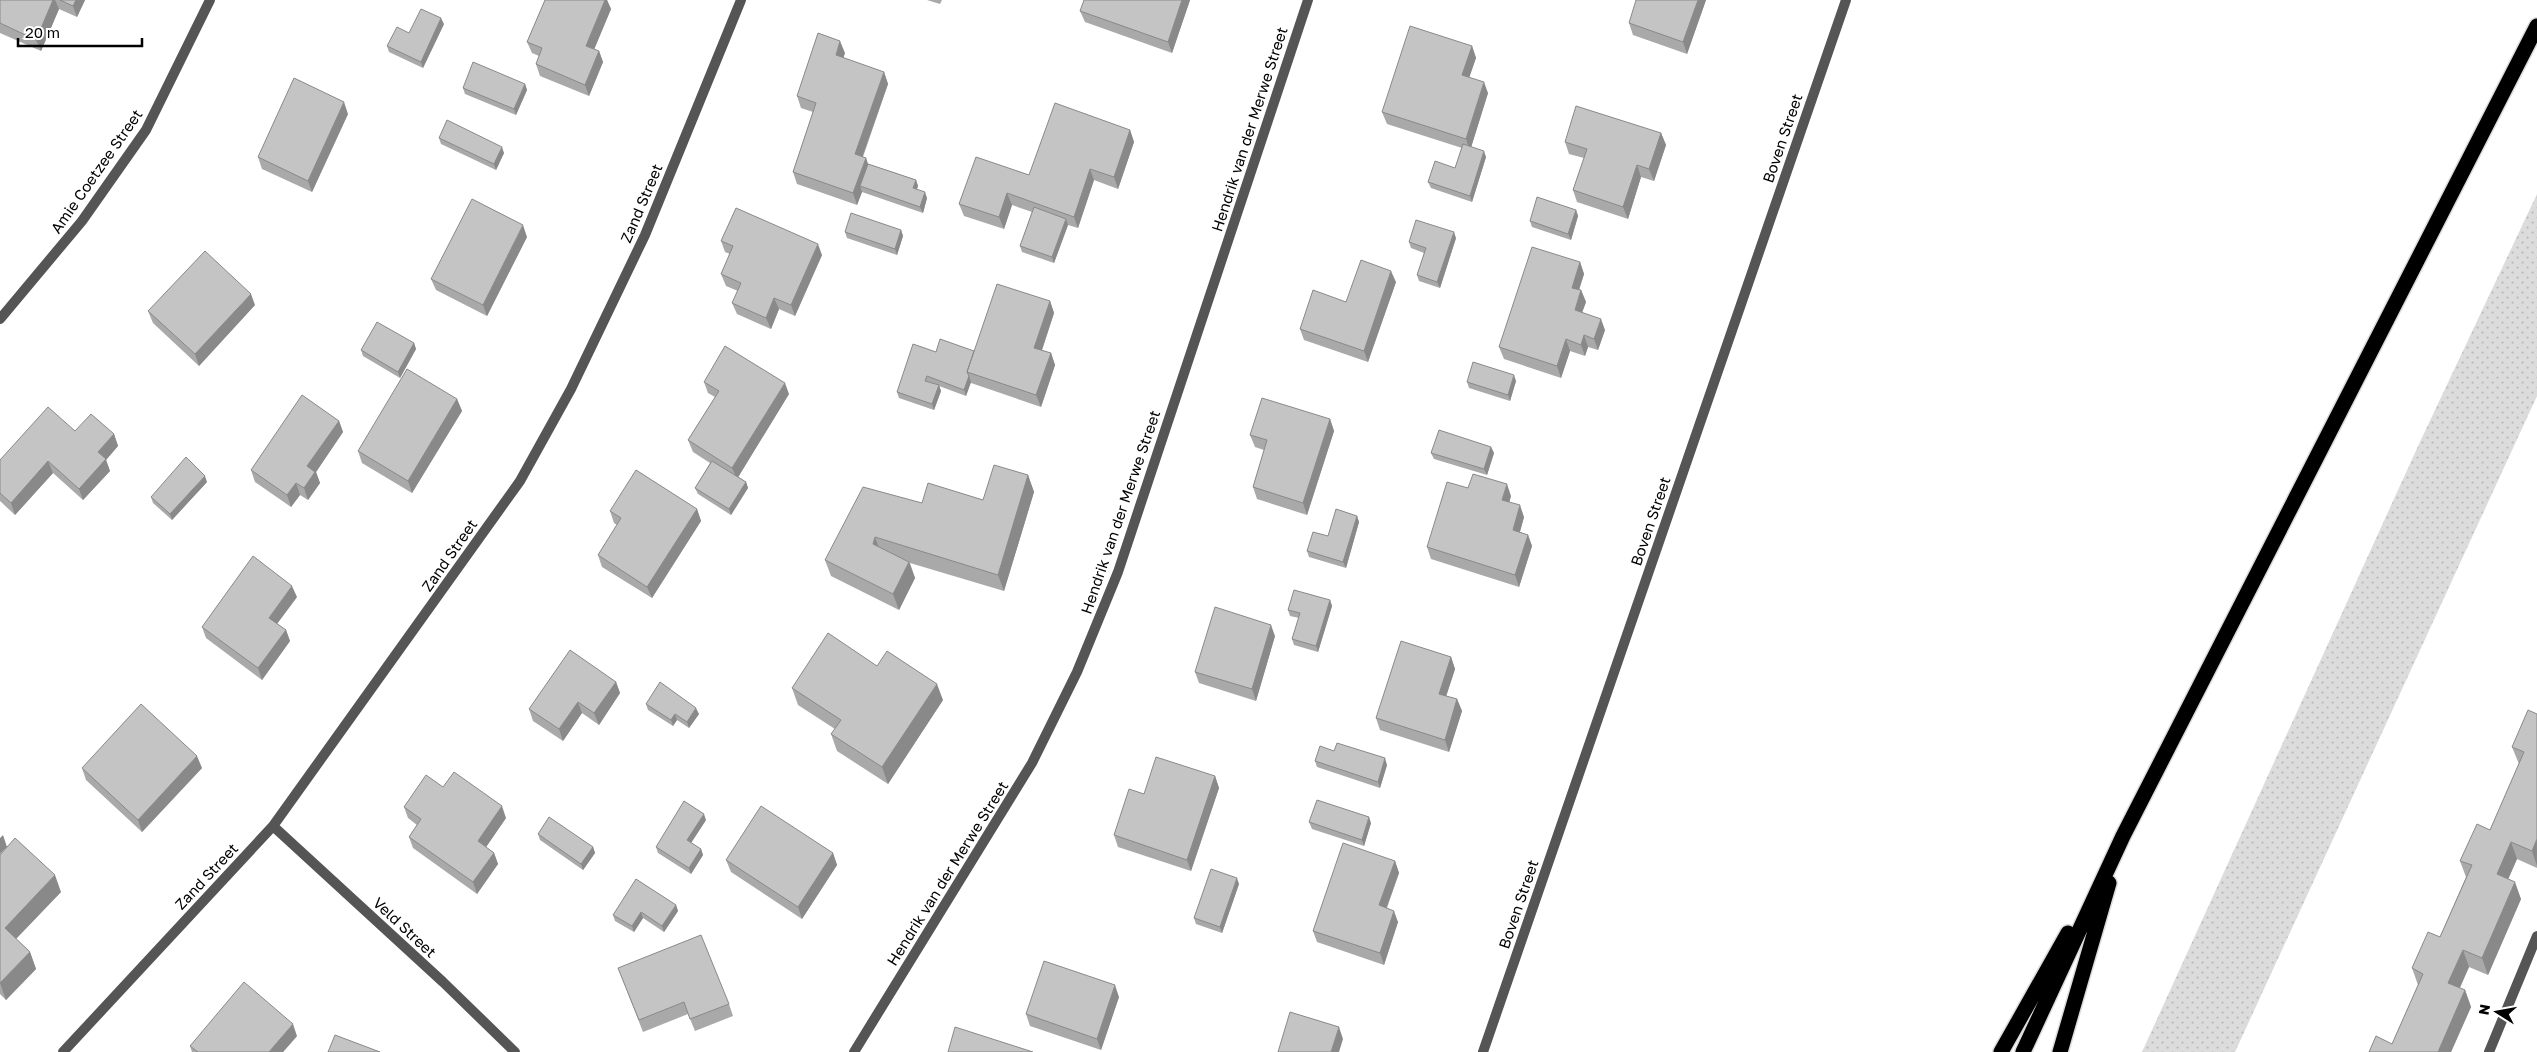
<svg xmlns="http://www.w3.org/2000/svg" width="2537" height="1052" viewBox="0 0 2537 1052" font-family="'Golos Text',sans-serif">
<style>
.grass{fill:url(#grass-dots)}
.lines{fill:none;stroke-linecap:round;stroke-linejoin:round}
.highway-casing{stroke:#dbdbdb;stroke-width:18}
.street{stroke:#555;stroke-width:10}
.highway{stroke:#000;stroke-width:15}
.wall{fill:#a9a9a9}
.shaded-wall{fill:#898989}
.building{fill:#c4c4c4;stroke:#898989}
.labels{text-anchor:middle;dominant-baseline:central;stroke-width:5;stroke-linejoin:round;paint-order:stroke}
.street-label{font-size:15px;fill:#000;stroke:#fff}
</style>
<defs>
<pattern id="grass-dots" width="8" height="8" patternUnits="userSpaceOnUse" patternTransform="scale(1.25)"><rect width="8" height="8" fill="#dcdcdc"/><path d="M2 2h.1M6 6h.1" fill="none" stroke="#bbb" stroke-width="1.8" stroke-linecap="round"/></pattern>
</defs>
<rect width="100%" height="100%" fill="#fff"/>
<path class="grass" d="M2537 194V396L2235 1052H2142L2419 444Z"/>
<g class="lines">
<defs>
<path id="highway" d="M2001 1052 2068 933
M2023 1052 2123 836 2537 26
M2060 1052 2109 883"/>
</defs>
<use href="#highway" class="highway-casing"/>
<path class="street" d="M0 319 82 221 146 130 210 0
M273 826 443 982 515 1052
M63 1052 273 826 520 481 571 389 645 235 741 0
M854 1052 1032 763 1077 672 1118 572 1308 0
M1483 1052 1846 0
M2489 1052 2537 936"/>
<use href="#highway" class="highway"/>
</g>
<path class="wall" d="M0 0H85L77 17 59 9 41 51 0 33Z
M545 0H607L611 9 594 49 599 51 603 62 589 96 540 76 536 64 539 56 532 53 527 42Z
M927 0H942L940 4Z
M1190 0 1172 53 1085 22 1080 11Z
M1706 0 1687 54 1633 35 1629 23Z
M444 24 423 68 389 52 387 46 409 33Z
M1472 46 1476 58 1469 77 1488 93 1471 147 1486 157 1472 202 1431 188 1428 182 1455 168 1462 148 1387 124 1382 112Z
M845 53 843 58 884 72 888 84 863 157 866 158 868 164 916 180 918 186 917 189 927 198 923 213 862 192 857 205 797 184 793 172 813 112 801 108 797 96Z
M525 84 527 90 516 115 465 94 463 88Z
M348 114 312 192 262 169 258 157Z
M1130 130 1134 142 1118 189 1094 180 1078 228 1068 225 1054 263 1022 252 1020 246 1032 212 1012 205 1004 229 964 216 959 204 1029 175Z
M1661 133 1666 145 1654 181 1641 177 1628 219 1577 202 1573 190 1584 158 1569 154 1565 142Z
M439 138 504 153 496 170 441 144Z
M1576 210 1578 216 1571 240 1532 227 1530 221Z
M901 230 903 236 897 255 847 238 845 232Z
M527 237 487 316 436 290 431 279Z
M1456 238 1440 288 1419 281 1417 275 1424 253 1411 248 1409 242Z
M721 241 822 255 795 316 779 309 771 329 737 314 732 303 738 291 726 286 721 274 730 254 725 252Z
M1580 262 1584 274 1579 290H1581L1586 302 1582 312 1605 330 1598 350 1588 347 1585 356 1570 351 1561 378 1504 359 1499 347Z
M1396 282 1368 362 1304 340 1300 329 1346 302Z
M1050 301 1054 313 1042 350 1051 353 1055 365 1041 407 971 383V382L966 396 939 386 941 391 934 410 899 398 897 392 936 352 974 351Z
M255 305 199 366 153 323 148 311Z
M414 343 416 349 400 378 363 356 361 350Z
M1516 381 1510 401 1469 388 1467 382Z
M704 382 789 394 738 477 746 482 748 488 731 515 698 494 695 488 710 463 693 452 688 440 715 397 708 393Z
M457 399 462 411 412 493 362 463 358 451Z
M1330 419 1334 431 1307 515 1257 499 1253 487 1264 450 1255 447 1250 435Z
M339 421 343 432 316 472 320 483 308 500 300 495 291 507 255 482 251 470Z
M75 431 114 434 118 446 106 460 110 471 83 500 53 473 15 515 0 501V460Z
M1491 447 1494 453 1487 475 1434 459 1431 453Z
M1028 475 1034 492 1004 591 910 563 915 578 899 610 831 576 825 560 922 503 983 500Z
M207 482 172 520 153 503 151 497Z
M1468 488 1511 496 1509 502 1524 517 1520 532 1528 535 1532 546 1519 587 1431 559 1427 547Z
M697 509 701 521 652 598 602 567 598 555 617 525 614 523 610 511Z
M1357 516 1359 522 1346 568 1309 557 1307 551Z
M297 597 277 624 286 630 290 641 262 680 206 638 202 627Z
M1330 600 1332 606 1318 652 1294 645 1292 639 1299 618 1290 616 1288 610Z
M1275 636 1256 701 1199 683 1195 672Z
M1451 657 1455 669 1446 696 1457 699 1462 711 1449 752 1380 730 1376 718Z
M877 666 943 700 888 784 837 751 831 734 835 729 798 705 792 688Z
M616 682 620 693 599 725 582 713 563 741 533 721 529 709Z
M646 704 699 714 689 728 677 720 673 726 648 710Z
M2537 714V868L2517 859 2508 879 2521 899 2488 975 2469 967 2460 988 2465 990 2471 1007 2451 1052H2369L2392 1044 2418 985 2412 968 2440 937 2466 877 2460 861 2490 830 2519 764 2512 747Z
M1334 751 1387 765 1380 788 1317 767 1315 761Z
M82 768H202L142 832 86 780Z
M1215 776 1219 788 1191 871 1118 847 1114 835 1144 794Z
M443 787 506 818 486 847 494 853 498 864 477 894 413 848 409 837 417 825 408 818 404 807Z
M706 820 691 843 701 849 703 855 691 874 658 853 656 847Z
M1309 822 1371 823 1364 846 1312 829Z
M538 834 593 847 595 853 583 870 540 840Z
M833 853 837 865 802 919 731 872 726 860Z
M0 855 61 892 16 939 30 952 36 969 6 1000 0 994Z
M1395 861 1399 873 1387 908 1398 922 1384 965 1317 942 1313 931Z
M1239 884 1222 933 1196 924 1194 918Z
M676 905 678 911 664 932 643 918 634 932 615 921 613 915Z
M618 968 729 1004 733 1016 695 1031 688 1014 643 1032Z
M1119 997 1101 1050 1030 1026 1026 1014Z
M297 1036 283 1052H192L190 1046Z"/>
<path class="shaded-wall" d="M53 0H55L59 9 41 51 36 40Z
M76 0H85L77 17 73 6Z
M605 0H607L611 9 591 57 586 46Z
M1182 0H1190L1172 53 1168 42Z
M1698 0H1706L1687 54 1683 42Z
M441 18 444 24 423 68 421 62Z
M840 41 845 53 840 67 836 55Z
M1472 46 1476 58 1466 87 1462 75Z
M599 51 603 62 589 96 585 85Z
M884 72 888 84 859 166 855 154Z
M1484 82 1488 93 1470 151 1466 139Z
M525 84 527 90 516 115 514 109Z
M344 102 348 114 312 192 308 181Z
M1130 130 1134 142 1118 189 1114 177Z
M1661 133 1666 145 1654 181 1649 169Z
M502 147 504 153 496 170 494 164Z
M1484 151 1486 157 1472 202 1470 196Z
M866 158 870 170 860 186 862 192 857 205 853 193Z
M1637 165 1641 177 1628 219 1623 207Z
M1090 169 1094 180 1078 228 1074 217Z
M916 180 918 186 915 194 913 188Z
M925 192 927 198 923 213 920 207Z
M1007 193 1012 205 1004 229 999 217Z
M1576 210 1578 216 1571 240 1568 234Z
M1066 219 1068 225 1054 263 1052 257Z
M523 225 527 237 487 316 483 305Z
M901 230 903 236 897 255 895 249Z
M1454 232 1456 238 1440 288 1437 282Z
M818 244 822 255 795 316 791 305Z
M1580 262 1584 274 1576 299 1572 288Z
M1391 271 1396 282 1368 362 1364 351Z
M1581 290 1586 302 1579 321 1575 310Z
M251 294 255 305 199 366 195 354Z
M774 298 779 309 771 329 766 318Z
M1050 301 1054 313 1039 359 1034 348Z
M1601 319 1605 330 1598 350 1594 339Z
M1584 335 1588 347 1585 356 1581 345Z
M1566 339 1570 351 1561 378 1557 366Z
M414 343 416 349 400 378 398 372Z
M1051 353 1055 365 1041 407 1036 395Z
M1514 375 1516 381 1510 401 1508 395Z
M969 376 971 382 966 396 964 390Z
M785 383 789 394 737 479 732 468Z
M939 385 941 391 934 410 932 404Z
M457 399 462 411 412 493 408 481Z
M1330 419 1334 431 1307 515 1303 503Z
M339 421 343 432 316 472 320 483 308 500 304 488 307 466Z
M114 434 118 446 106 460 110 471 83 500 79 489 98 452Z
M1491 447 1494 453 1487 475 1484 469Z
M48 461 53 473 15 515 11 503Z
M1028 475 1034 492 1004 591 998 575Z
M205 476 207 482 172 520 170 514Z
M746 482 748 488 731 515 729 509Z
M296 483 300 495 291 507 287 495Z
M1507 484 1511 496 1507 511 1502 500Z
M1520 505 1524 517 1517 542 1513 530Z
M697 509 701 521 652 598 647 587Z
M1357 516 1359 522 1346 568 1343 562Z
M1528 535 1532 546 1519 587 1515 575Z
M875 537 881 554 873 544Z
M909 562 915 578 899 610 893 594Z
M292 586 297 597 273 629 269 618Z
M1330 600 1332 606 1318 652 1316 646Z
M1271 625 1275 636 1256 701 1252 689Z
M286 630 290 641 262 680 258 668Z
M1451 657 1455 669 1443 706 1439 694Z
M616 682 620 693 599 725 594 713Z
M937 684 943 700 888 784 882 767Z
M1457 699 1462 711 1449 752 1445 740Z
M578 702 582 713 563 741 559 729Z
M696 708 699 714 689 728 687 722Z
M675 714 677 720 673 726 671 720Z
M197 756 202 768 142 832 138 820Z
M1385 758 1387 765 1380 788 1378 782Z
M1215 776 1219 788 1191 871 1187 860Z
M502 806 506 818 482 853 478 841Z
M704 814 706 820 689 846 687 840Z
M1369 817 1371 823 1364 846 1362 840Z
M3 835 7 847 0 854V838Z
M2537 839V866L2532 851Z
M2511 842 2517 859 2503 891 2497 874Z
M593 847 595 853 583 870 581 864Z
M701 849 703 855 691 874 689 868Z
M494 853 498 864 477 894 473 882Z
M833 853 837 865 802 919 798 907Z
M1395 861 1399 873 1383 917 1379 905Z
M55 875 61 892 11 944 5 928Z
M1237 878 1239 884 1222 933 1220 927Z
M2515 882 2521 899 2488 975 2482 958Z
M676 905 678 911 664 932 662 926Z
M1394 911 1398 922 1384 965 1380 953Z
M641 912 643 918 634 932 632 926Z
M2463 950 2469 967 2454 1000 2448 983Z
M30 952 36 969 6 1000 0 983Z
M1115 985 1119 997 1101 1050 1097 1039Z
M2465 990 2471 1007 2451 1052H2438Z
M293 1024 297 1036 283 1052H269Z
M1339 1027 1343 1039 1339 1052H1331Z"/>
<path class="building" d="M0 0H53L36 40 0 23Z
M60 0H76L73 6Z
M545 0H605L586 46 599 51 585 85 536 64 542 48 527 42Z
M1084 0H1182L1168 42 1080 11Z
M1636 0H1698L1683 42 1629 23Z
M421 9 441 18 421 62 387 46 397 27 409 33Z
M1410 26 1472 46 1462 75 1484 82 1466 139 1382 112Z
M818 33 840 41 836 55 884 72 855 154 866 158 853 193 793 172 816 103 797 96Z
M473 62 525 84 514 109 463 88Z
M294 78 344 102 308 181 258 157Z
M1055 103 1130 130 1114 177 1090 169 1074 217 1007 193 999 217 959 204 976 157 1029 175Z
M1576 106 1661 133 1649 169 1637 165 1623 207 1573 190 1587 149 1565 142Z
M447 120 502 147 494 164 439 138Z
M1463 144 1484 151 1470 196 1428 182 1435 161 1455 168Z
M868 164 916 180 913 188 925 192 920 207 860 186Z
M1537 197 1576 210 1568 234 1530 221Z
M472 199 523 225 483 305 431 279Z
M1034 207 1066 219 1052 257 1020 246Z
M736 208 818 244 791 305 774 298 766 318 732 303 741 283 721 274 733 246 721 241Z
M851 213 901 230 895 249 845 232Z
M1416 220 1454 232 1437 282 1417 275 1426 248 1409 242Z
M1532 247 1580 262 1572 288 1581 290 1575 310 1601 319 1594 339 1584 335 1581 345 1566 339 1557 366 1499 347Z
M205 251 251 294 195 354 148 311Z
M1361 260 1391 271 1364 351 1300 329 1313 290 1346 302Z
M997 284 1050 301 1034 348 1051 353 1036 395 967 372Z
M377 322 414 343 398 372 361 350Z
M940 339 974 351 967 372 969 376 964 390 927 376 925 381 939 385 932 404 897 392 913 344 936 352Z
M725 346 785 383 732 468 688 440 719 391 704 382Z
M1473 362 1514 375 1508 395 1467 382Z
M407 369 457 399 408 481 358 451Z
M302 395 339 421 307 466 315 472 304 488 296 483 287 495 251 470Z
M1262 398 1330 419 1303 503 1253 487 1267 440 1250 435Z
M48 407 75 431 91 414 114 434 98 452 106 459 79 489 48 461 11 503 0 493V460Z
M1439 430 1491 447 1484 469 1431 453Z
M186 457 205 476 170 514 151 497Z
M712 461 746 482 729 509 695 488Z
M994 465 1028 475 998 575 875 537 873 544 909 562 893 594 825 560 863 487 922 503 928 483 983 500Z
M636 470 697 509 647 587 598 555 621 518 610 511Z
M1473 474 1507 484 1502 500 1520 505 1513 530 1528 535 1515 575 1427 547 1447 482 1468 488Z
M1336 509 1357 516 1343 562 1307 551 1313 532 1328 536Z
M253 556 292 586 269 618 286 630 258 668 202 627Z
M1294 590 1330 600 1316 646 1292 639 1300 613 1288 610Z
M1215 607 1271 625 1252 689 1195 672Z
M828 633 877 666 887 651 937 684 882 767 831 734 841 720 792 688Z
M1401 641 1451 657 1439 694 1457 699 1445 740 1376 718Z
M570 650 616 682 594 713 578 702 559 729 529 709Z
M660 682 696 708 687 722 675 714 671 720 646 704Z
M141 704 197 756 138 820 82 768Z
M2528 710 2537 714V839L2532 851 2511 842 2497 874 2515 882 2482 958 2463 950 2448 983 2465 990 2438 1052H2369L2376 1036 2392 1044 2423 974 2412 968 2428 932 2440 937 2472 865 2460 861 2477 824 2490 830 2524 752 2512 747Z
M1337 743 1385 758 1378 782 1315 761 1320 746 1334 751Z
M1156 757 1215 776 1187 860 1114 835 1129 789 1144 794Z
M454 772 502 806 478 841 494 853 473 882 409 837 421 819 404 807 426 775 443 787Z
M1317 800 1369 817 1362 840 1309 822Z
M684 801 704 814 687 840 701 849 689 868 656 847Z
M761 806 833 853 798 907 726 860Z
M549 817 593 847 581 864 538 834Z
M15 838 55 875 5 928 30 952 0 983V855Z
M1343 843 1395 861 1379 905 1394 911 1380 953 1313 931Z
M1211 869 1237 878 1220 927 1194 918Z
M636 879 676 905 662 926 641 912 632 926 613 915Z
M701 935 729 1004 690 1019 684 1002 639 1020 618 968Z
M1044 961 1115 985 1097 1039 1026 1014Z
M244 982 293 1024 269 1052H198L190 1046Z
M1290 1012 1339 1027 1331 1052H1278Z
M955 1027 1033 1052H948Z
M335 1035 380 1052H328Z"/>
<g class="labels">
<g class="street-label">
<text transform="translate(1249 129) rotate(-72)">Hendrik van der Merwe Street</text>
<text transform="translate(1782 138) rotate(-71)">Boven Street</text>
<text transform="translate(96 171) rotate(-55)">Amie Coetzee Street</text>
<text transform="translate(641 203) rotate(-67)">Zand Street</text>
<text transform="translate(1120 512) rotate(-71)">Hendrik van der Merwe Street</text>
<text transform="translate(1650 521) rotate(-71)">Boven Street</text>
<text transform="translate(449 555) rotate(-55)">Zand Street</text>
<text transform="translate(947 873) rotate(-58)">Hendrik van der Merwe Street</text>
<text transform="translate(206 876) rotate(-47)">Zand Street</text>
<text transform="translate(1518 904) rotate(-71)">Boven Street</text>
<text transform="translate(405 927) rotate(43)">Veld Street</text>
</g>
</g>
<g transform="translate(2497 1012) rotate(281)" stroke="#ffffff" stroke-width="4" paint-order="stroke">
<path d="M0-4L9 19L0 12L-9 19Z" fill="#000000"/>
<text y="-8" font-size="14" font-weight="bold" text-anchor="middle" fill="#000000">N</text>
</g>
<path d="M18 38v8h124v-8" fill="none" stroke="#000000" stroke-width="2.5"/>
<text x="25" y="38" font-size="15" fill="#000000" stroke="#ffffff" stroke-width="4" paint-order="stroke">20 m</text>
</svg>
